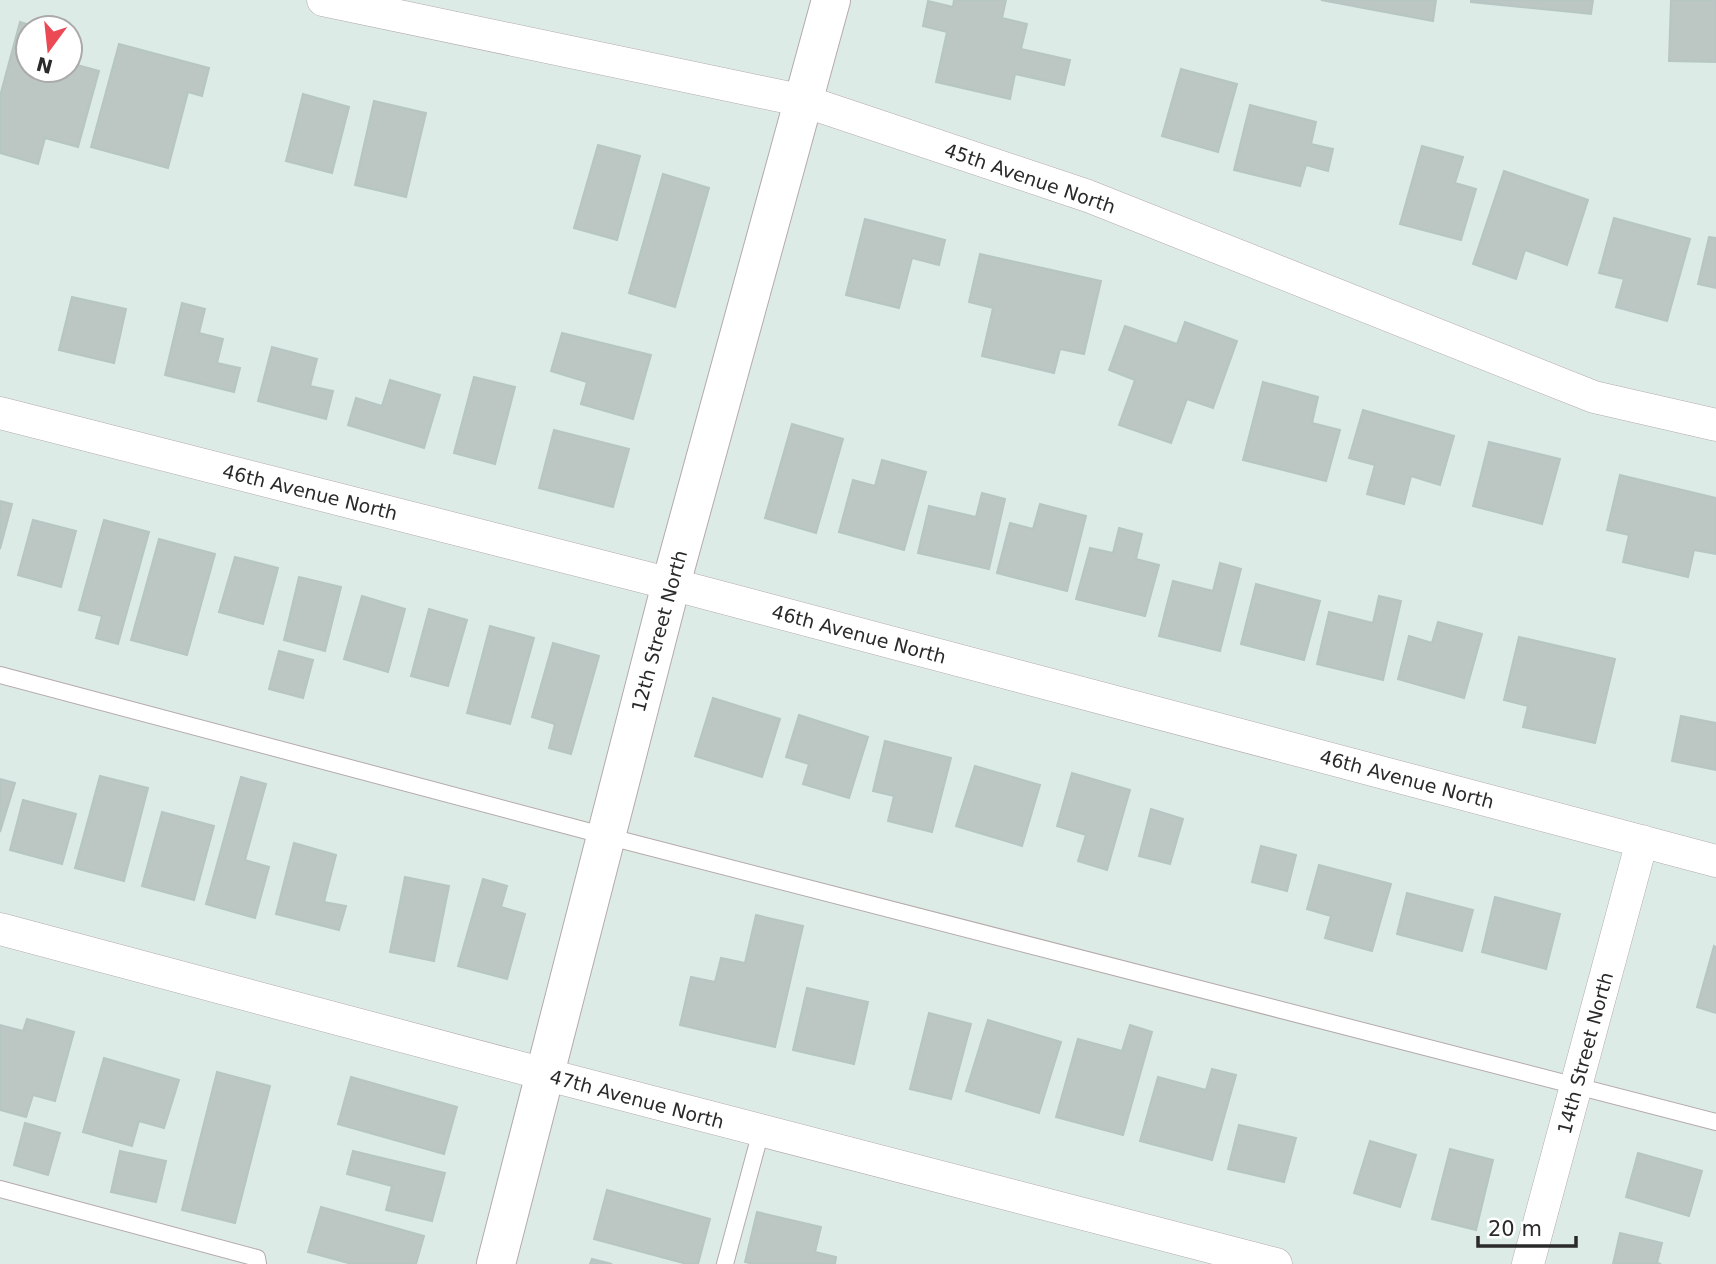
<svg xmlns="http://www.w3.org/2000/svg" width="1716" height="1264" viewBox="0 0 1716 1264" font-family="'DejaVu Sans',sans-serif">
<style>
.building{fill:#bcc6c3;stroke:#b6c6c2;stroke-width:2}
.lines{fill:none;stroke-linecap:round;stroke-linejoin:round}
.service-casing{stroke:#b5aaaa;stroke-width:18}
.minor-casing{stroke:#b5aaaa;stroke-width:33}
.tertiary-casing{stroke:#b5aaaa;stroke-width:40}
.service{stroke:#fff;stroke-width:16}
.minor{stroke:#fff;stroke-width:32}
.tertiary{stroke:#fff;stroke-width:38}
.labels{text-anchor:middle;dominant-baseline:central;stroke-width:5;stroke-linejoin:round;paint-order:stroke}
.street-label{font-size:19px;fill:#2a2a2a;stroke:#fff}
</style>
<rect width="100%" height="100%" fill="#ddebe6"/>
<path class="building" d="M954 0H1006L1002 18 1027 24 1021 49 1070 60 1064 85 1015 74 1010 99 936 82 947 32 923 26 928 1 953 7Z
M1321 0H1436L1433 21Z
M1471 0H1593L1591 14 1471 2Z
M1671 0H1716V62L1669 61Z
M20 22 39 28H28V70H70V63L99 71 78 147 45 138 38 164 0 153V96Z
M119 44 209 68 202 96 188 92 168 168 91 147Z
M1181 69 1237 84 1218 152 1162 136Z
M303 94 349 107 332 173 286 161Z
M374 101 426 113 406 197 355 185Z
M1250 105 1316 122 1311 144 1333 149 1328 171 1306 165 1300 186 1234 170Z
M598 145 640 156 617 240 574 228Z
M1422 146 1463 157 1455 183 1476 189 1461 240 1400 224Z
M1504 171 1588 200 1567 265 1525 250 1516 279 1473 264Z
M663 174 709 188 675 307 629 293Z
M1614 218 1690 239 1667 321 1616 307 1624 279 1599 273Z
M865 219 945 240 939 265 912 258 899 308 846 295Z
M1709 237 1716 238V288L1698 284Z
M980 254 1101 281 1084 354 1060 349 1054 373 982 356 993 308 969 302Z
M72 297 126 309 114 363 59 350Z
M182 303 205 309 199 333 223 339 217 363 240 368 234 392 165 375Z
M1185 322 1237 341 1213 408 1187 399 1171 443 1119 425 1135 380 1109 370 1125 326 1177 344Z
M562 333 651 355 633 419 581 404 587 382 551 371Z
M272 347 317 359 310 386 333 391 326 419 258 401Z
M474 377 515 387 495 464 454 453Z
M390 380 440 395 424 448 348 425 356 398 382 406Z
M1263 382 1318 397 1312 423 1340 430 1326 481 1243 460Z
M1363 410 1454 436 1440 485 1411 476 1404 504 1367 494 1375 465 1349 458Z
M792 424 843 439 816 533 765 518Z
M554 430 629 449 613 507 539 488Z
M1489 442 1560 459 1542 524 1473 506Z
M882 460 926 472 904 550 839 532 853 480 875 486Z
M1620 475 1716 498V554L1694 550 1688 577 1623 562 1629 535 1607 530Z
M982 493 1005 499 989 569 918 553 929 506 976 517Z
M0 501 12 504 0 549Z
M1040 504 1086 516 1067 591 997 573 1010 523 1033 529Z
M33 520 76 531 61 587 18 575Z
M104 520 149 532 118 644 96 638 102 616 79 610Z
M1119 528 1142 534 1136 559 1159 565 1145 616 1076 599 1090 548 1113 553Z
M159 539 215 554 187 655 131 640Z
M235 557 278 568 263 624 219 612Z
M1220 563 1241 569 1220 651 1159 636 1173 581 1213 591Z
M299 577 341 587 325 651 284 640Z
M1256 584 1320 601 1304 660 1241 644Z
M362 596 405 609 388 672 344 659Z
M1379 596 1401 601 1383 680 1317 664 1329 612 1373 623Z
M429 609 467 620 448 686 411 676Z
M1438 622 1482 634 1464 698 1398 679 1409 636 1432 643Z
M490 626 534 638 510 724 467 713Z
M1519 637 1615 659 1595 743 1523 727 1528 706 1504 700Z
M553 643 599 656 571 754 549 748 555 724 532 717Z
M279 651 313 660 303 698 269 689Z
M713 698 780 719 762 777 695 756Z
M799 715 868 737 849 798 803 784 809 764 786 757Z
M1681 716 1716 723V770L1672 761Z
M885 741 951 758 932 832 888 821 894 796 873 791Z
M975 766 1040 785 1022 846 956 826Z
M1072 773 1130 790 1107 870 1078 861 1086 835 1057 826Z
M100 776 148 788 124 881 75 868Z
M241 777 266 784 245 860 269 867 255 918 206 904Z
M0 779 15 783 0 832Z
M23 800 76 814 62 864 10 850Z
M1151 809 1183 819 1170 864 1139 856Z
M162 812 214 826 194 900 142 886Z
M294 843 336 855 324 902 346 906 339 930 276 914Z
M1261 846 1296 855 1287 891 1252 882Z
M1319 865 1391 884 1372 951 1325 938 1331 916 1307 909Z
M405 877 449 886 434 961 390 952Z
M483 879 507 886 501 907 525 914 507 979 458 966Z
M1407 893 1473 910 1462 951 1397 934Z
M1495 897 1560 914 1546 969 1482 952Z
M756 915 803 926 775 1047 680 1025 691 977 715 982 721 958 745 963Z
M1714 946 1716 947V1013L1697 1007Z
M807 988 868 1002 854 1064 793 1050Z
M929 1013 971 1024 951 1099 910 1089Z
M27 1019 74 1032 55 1101 33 1095 26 1117 0 1110V1025L23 1031Z
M988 1020 1061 1042 1039 1113 966 1091Z
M1130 1025 1152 1032 1123 1135 1056 1117 1078 1039 1122 1051Z
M104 1058 179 1080 164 1128 139 1121 132 1146 83 1132Z
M1212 1069 1236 1075 1212 1160 1140 1141 1158 1077 1206 1090Z
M217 1072 270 1086 235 1223 182 1210Z
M351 1077 457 1107 444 1154 338 1124Z
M25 1123 60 1133 48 1175 14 1165Z
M1239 1125 1296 1138 1284 1182 1228 1169Z
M1370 1141 1416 1155 1400 1207 1354 1193Z
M1450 1149 1493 1160 1476 1230 1432 1219Z
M120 1151 166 1161 156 1202 111 1192Z
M353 1151 445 1173 432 1221 386 1210 392 1186 347 1174Z
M1638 1153 1702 1171 1689 1216 1626 1197Z
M607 1190 710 1219 698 1264H687L594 1239Z
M321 1207 424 1236 416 1264H352L308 1252Z
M757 1212 821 1227 815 1252 836 1257 835 1264H754L745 1262Z
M1620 1233 1662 1243 1657 1263 1661 1264H1613Z
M592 1259 612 1264H590Z"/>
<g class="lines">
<defs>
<path id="service" d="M0 675 606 836 1716 1122
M0 1189 257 1258 258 1264
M725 1264 761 1131"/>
<path id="minor" d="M323 0 804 101 1088 196 1594 397 1716 425
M0 413 671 584 1716 861
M0 929 544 1074 1276 1264
M1528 1264 1642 841"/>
<path id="tertiary" d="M496 1264 671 584 831 0"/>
</defs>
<use href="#service" class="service-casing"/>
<use href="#minor" class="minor-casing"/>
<use href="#tertiary" class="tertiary-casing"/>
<use href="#service" class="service"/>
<use href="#minor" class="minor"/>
<use href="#tertiary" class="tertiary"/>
</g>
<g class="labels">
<g class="street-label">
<text transform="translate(1030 178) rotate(19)">45th Avenue North</text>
<text transform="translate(310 492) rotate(14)">46th Avenue North</text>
<text transform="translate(659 631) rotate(-75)">12th Street North</text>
<text transform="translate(859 634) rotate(15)">46th Avenue North</text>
<text transform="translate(1407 779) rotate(15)">46th Avenue North</text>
<text transform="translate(1585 1053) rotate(-75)">14th Street North</text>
<text transform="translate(637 1099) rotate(15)">47th Avenue North</text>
</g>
</g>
<g transform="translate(49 49) rotate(195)"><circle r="33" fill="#ffffff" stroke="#aaaaaa" stroke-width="2"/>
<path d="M0-5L12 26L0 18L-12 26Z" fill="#eb4954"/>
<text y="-10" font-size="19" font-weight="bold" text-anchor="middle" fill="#2a2a2a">N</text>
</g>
<path d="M1478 1236v10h98v-10" fill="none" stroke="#2a2a2a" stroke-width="3.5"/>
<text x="1488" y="1236" font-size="21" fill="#2a2a2a" stroke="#ffffff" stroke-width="5" paint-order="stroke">20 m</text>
</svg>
